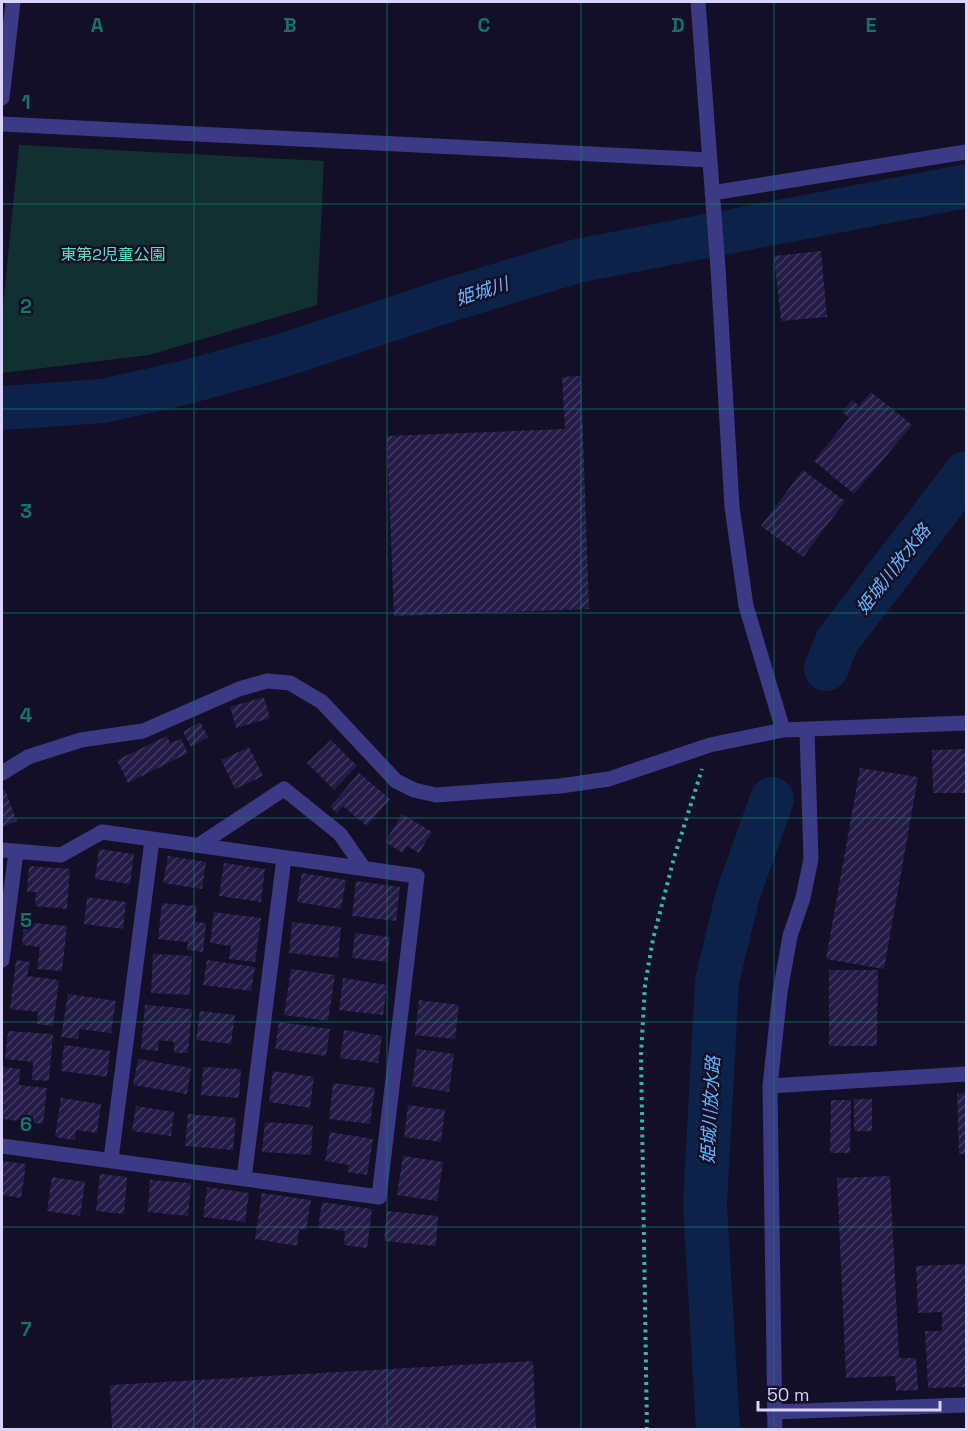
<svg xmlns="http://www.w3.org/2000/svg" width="968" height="1431" viewBox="0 0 968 1431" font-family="'Space Grotesk','Noto Sans JP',sans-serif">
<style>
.park{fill:#12302f}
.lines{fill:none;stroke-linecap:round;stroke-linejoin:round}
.river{stroke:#0c2248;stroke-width:44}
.building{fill:url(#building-hatch)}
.path{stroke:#2fb8b0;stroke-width:4;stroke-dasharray:3 4.5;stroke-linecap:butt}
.minor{stroke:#3d3a85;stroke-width:15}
.grid{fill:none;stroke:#0f766e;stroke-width:1.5;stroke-opacity:0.55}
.labels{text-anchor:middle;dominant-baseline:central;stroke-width:5;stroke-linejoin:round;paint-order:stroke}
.park-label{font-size:16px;fill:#5fe0c0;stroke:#130f26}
.water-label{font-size:18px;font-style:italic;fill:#62b6ff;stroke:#130f26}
.grid-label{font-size:20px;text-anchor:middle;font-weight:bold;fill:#0f766e;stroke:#130f26;stroke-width:5;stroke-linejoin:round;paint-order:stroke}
</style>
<defs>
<pattern id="building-hatch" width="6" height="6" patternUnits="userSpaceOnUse" patternTransform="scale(1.5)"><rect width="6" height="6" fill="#241b47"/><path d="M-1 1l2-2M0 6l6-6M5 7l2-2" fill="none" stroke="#433b63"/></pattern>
</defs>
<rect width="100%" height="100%" fill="#130f26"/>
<path class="park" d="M19 145 324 161 317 305 149 355 2 373V317Z"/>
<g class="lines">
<path class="river" d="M2 408 103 401 187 382 284 355 443 302 577 261 966 186
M826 669 837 641 966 473
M718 1430 705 1205 717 981 738 894 772 799"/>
</g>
<path class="building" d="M821 251 827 317 781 321 774 256Z
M581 376 589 609 394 616 387 436 565 429 562 377Z
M871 392 912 425 854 494 814 461 849 418 842 412 852 400 859 406Z
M803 470 845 501 803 557 761 526Z
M264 697 270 718 236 728 230 707Z
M200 722 208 737 191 747 183 732Z
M167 736 170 743 181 739 188 753 128 783 117 760Z
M331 740 357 766 334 790 307 763Z
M249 747 263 776 235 789 221 760Z
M966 749V793H933L932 750Z
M860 768 918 777 884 969 826 959Z
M359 773 390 799 367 826 343 806 337 813 330 807Z
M5 790 17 821 2 827V791Z
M402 814 432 832 419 853 407 846 403 853 385 842Z
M99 849 134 854 130 884 95 879Z
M168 856 206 862 202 889 163 883Z
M224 863 265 869 261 902 219 896Z
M29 866 70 869 67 909 35 906 36 892H27Z
M302 873 346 880 341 909 297 902Z
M356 881 400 887 396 921 352 916Z
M87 897 126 902 123 929 84 924Z
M162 903 197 906 195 922 206 923 203 952 187 950 188 942 158 939Z
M214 912 261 918 255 962 229 959 231 946 210 943Z
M24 922 67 926 62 971 37 969 40 947 22 945Z
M292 922 341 927 338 958 289 953Z
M355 933 390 937 387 962 352 958Z
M153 954 192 956 190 995 151 993Z
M16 960 30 962 27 976 59 980 53 1026 37 1024 38 1012 10 1009Z
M207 960 255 967 251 991 203 985Z
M291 969 335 975 328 1021 284 1015Z
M829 970H878L877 1046H829Z
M343 978 387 985 383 1015 339 1010Z
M68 994 116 1001 111 1033 79 1029 78 1039 61 1037Z
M419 1000 459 1005 455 1039 415 1035Z
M145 1005 192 1009 188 1053H174V1042L159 1040 158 1051 141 1049Z
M200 1011 235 1015 231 1044 196 1040Z
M279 1022 330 1029 326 1056 275 1049Z
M344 1030 382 1036 378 1063 340 1058Z
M8 1031 53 1034 49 1081 32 1080 33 1062 5 1059Z
M64 1045 110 1051 107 1077 61 1071Z
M417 1049 454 1054 449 1092 412 1086Z
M138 1059 191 1068 187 1094 133 1085Z
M2 1067 20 1069 19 1085 47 1088 43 1124 2 1119Z
M203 1067 241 1069 239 1098 201 1095Z
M273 1071 314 1077 310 1108 269 1102Z
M333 1083 375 1088 370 1124 329 1119Z
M966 1093V1154H959L957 1094Z
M61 1098 101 1104 97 1133 76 1130 75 1140 55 1137Z
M854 1099H872V1131H854Z
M831 1100H851L850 1153H830Z
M408 1105 445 1110 441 1142 404 1137Z
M136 1106 174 1112 171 1136 132 1131Z
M188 1114 236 1118 233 1150 185 1146Z
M265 1122 313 1125 311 1155 262 1152Z
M330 1132 373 1139 367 1175 348 1172 349 1165 325 1161Z
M403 1156 443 1162 437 1201 397 1195Z
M2 1161 26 1164 21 1198 2 1195Z
M100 1174 127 1177 124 1214 96 1211Z
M890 1176 899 1358H916L918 1390 896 1391 895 1376 846 1378 837 1178Z
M52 1177 85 1182 80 1216 47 1211Z
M150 1180 191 1183 188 1216 148 1212Z
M207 1187 249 1193 245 1222 203 1217Z
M262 1193 311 1200 306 1230 299 1229 297 1246 255 1239Z
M322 1202 372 1209 367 1248 344 1245 345 1231 318 1228Z
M387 1211 438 1216 436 1246 384 1241Z
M966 1264V1387L928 1388 925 1331H942V1312L918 1313 916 1266Z
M533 1361 536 1430H112L110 1385Z"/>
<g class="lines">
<path class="path" d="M647 1430 641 1055 645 985 653 939 674 858 702 769"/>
<path class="minor" d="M698 2 718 268 732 507 746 606 783 730
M2 98 13 2
M2 124 710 160
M712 193 966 152
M2 773 28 757 81 740 143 731 239 689 267 681 290 683 322 702 396 781 414 790 436 795 560 786 609 779 710 745 783 730 966 723
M199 845 284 789 340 834 363 867
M2 850 61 855 102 832 417 876 379 1197 2 1146
M2 960 16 852
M770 1086 966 1074
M111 1159 152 840
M244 1179 284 858
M774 1412 966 1405
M775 1430 770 1086 780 992 790 936 803 898 811 859 807 731"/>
</g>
<path class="grid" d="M194 2V1430M387 2V1430M581 2V1430M774 2V1430M2 204H966M2 409H966M2 613H966M2 818H966M2 1022H966M2 1227H966"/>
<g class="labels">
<g class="park-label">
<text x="113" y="254">東第2児童公園</text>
</g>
<g class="water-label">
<text transform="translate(482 291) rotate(-18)">姫城川</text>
<text transform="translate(893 569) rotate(-52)">姫城川放水路</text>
<text transform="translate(710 1110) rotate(-87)">姫城川放水路</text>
</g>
</g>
<g class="grid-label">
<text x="97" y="32">A</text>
<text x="290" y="32">B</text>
<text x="484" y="32">C</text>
<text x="678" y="32">D</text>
<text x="871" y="32">E</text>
<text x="26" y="109">1</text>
<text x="26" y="313">2</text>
<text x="26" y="518">3</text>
<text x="26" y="722">4</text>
<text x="26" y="927">5</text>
<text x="26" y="1131">6</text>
<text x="26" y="1336">7</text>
</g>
<rect width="968" height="1431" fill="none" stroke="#d9d4ff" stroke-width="6"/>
<path d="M758 1401v9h182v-9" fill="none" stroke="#d9d4ff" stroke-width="3"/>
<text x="767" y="1401" font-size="18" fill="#d9d4ff" stroke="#130f26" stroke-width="4.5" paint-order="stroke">50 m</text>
</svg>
